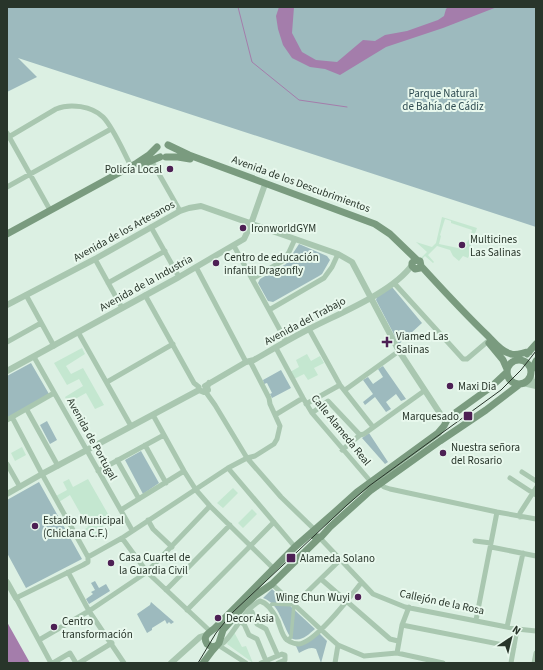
<svg xmlns="http://www.w3.org/2000/svg" width="543" height="670" viewBox="0 0 543 670" font-family="'Source Sans 3',sans-serif">
<style>
.green{fill:#9dbabe}
.plaza{fill:#c4e7d0;fill-rule:evenodd}
.water{fill:#a47dab}
.lines{fill:none;stroke-linecap:round;stroke-linejoin:round}
.stream{stroke:#a47dab;stroke-width:1}
.pedestrian{stroke:#a9c7b0;stroke-width:3.5}
.minor{stroke:#a9c7b0;stroke-width:5}
.tertiary{stroke:#a9c7b0;stroke-width:6}
.secondary{stroke:#7a9b7f;stroke-width:7}
.tram{stroke:#28352a;stroke-width:1}
.poi-dot{fill:#4d2054;stroke:#e8f8ed;stroke-width:1.5}
.labels{text-anchor:middle;dominant-baseline:central;stroke-width:4;stroke-linejoin:round;paint-order:stroke}
.park-label{font-size:11px;fill:#2e4b51;stroke:#e8f8ed}
.poi-label{font-size:11px;fill:#28352a;stroke:#e8f8ed;text-anchor:start}
.street-label{font-size:11px;fill:#28352a;stroke:#e8f8ed}
</style>
<rect width="100%" height="100%" fill="#dcf0e3"/>
<path class="green" d="M7 7H536V227L18 58 37 77 7 92Z
M299 244 327 256 330 260 322 274 319 276 273 302 268 301 258 283 260 279 286 264Z
M392 287 422 323 399 344 376 300 377 297Z
M31 363 49 394 7 418V376Z
M383 366 406 399 401 401 396 394 386 402 391 409 386 412 375 397 365 405 363 402 373 394 363 380 368 377 373 384 383 377 378 369Z
M281 370 291 388 272 398 270 394 272 393 267 383 264 384 263 380Z
M47 421 57 440 50 444 40 425Z
M369 433 388 462 385 464 362 438Z
M141 451 159 483 143 494 125 460Z
M39 482 82 559 26 588 7 553V500Z
M95 581 99 588 106 584 110 591 89 604 86 599 93 594 91 592 95 590 91 583Z
M272 589 315 629C308 635 300 643 291 638 282 625 280 604 263 598Z
M151 602 174 622 171 624 169 622 167 624 165 620 152 628V630L147 633 137 614 150 605Z
M319 633 327 641 321 663 316 649C310 646 305 650 299 653L296 646Z"/>
<path class="plaza" d="M442 217 477 228 471 244V251L468 258 463 256 459 261 453 256 450 250 437 246 428 255 434 262 433 263 425 256 421 260 420 259 427 252 416 242 432 247 436 243ZM445 219 451 221V223L472 230 470 238 464 246 458 248 439 244 441 236 440 235Z
M82 348 85 354 66 366 71 374 83 368 104 405 95 409 86 393 68 403 65 397 83 386 79 379 67 385 54 363Z
M307 354 311 361 320 356 324 363 314 368 318 375 308 380 304 374 294 379 290 372 299 367 296 360Z
M22 447 26 455 15 461 11 453Z
M69 479 73 487 88 479 112 521 97 530 101 537 95 540 91 533 80 539 77 534 88 527 70 495 59 502 56 496 67 490 63 482Z
M233 488 238 493 223 508 217 503Z
M252 509 257 514 243 528 238 523Z
M234 632 242 647 246 646 253 663 227 644Z"/>
<path class="water" d="M279 7H294L292 33 302 52 316 60 337 62 363 40 375 41 385 35 407 31 438 20 444 16 446 9 448 7H497L443 28 386 47 340 75 325 69 310 67 292 58 283 45 278 29 276 16Z
M7 622 30 663H7Z"/>
<g class="lines">
<path class="stream" d="M238 7 252 62 299 100 347 107"/>
<path class="pedestrian" d="M269 607 272 604 294 605 291 637 287 640"/>
<path class="minor" d="M7 133 50 210
M7 138 56 109C70 103 92 106 103 117 113 127 124 153 131 166
M151 160 180 211
M7 187 111 129
M151 227 179 277
M234 246 286 341
M95 259 122 308
M196 267 246 362
M252 279 284 260 289 252 295 239
M108 283 165 251
M394 283 463 359H467L487 342
M26 295 54 346
M145 295 194 383 199 387
M269 310 324 278 332 267 338 254
M309 329 340 385 373 427
M78 332 131 426
M7 342 41 323
M276 348 303 398 312 413 371 482
M34 357 132 530
M107 382 173 344
M345 390 399 351
M205 391 215 405 247 458 281 497 315 530
M306 404 340 385
M27 410 58 466
M312 413 328 401 360 435
M153 415 184 471 196 490 210 506 273 568
M275 415 303 398
M12 417 42 474 88 557
M7 420 54 393
M145 445 166 483
M342 450 360 435 364 434 424 391
M117 460 139 499
M7 464 20 487
M228 468 295 547
M98 471 164 435
M522 472 536 481
M510 478 536 495
M380 483 384 487 390 489 497 512 536 519
M121 510 184 471
M520 517V513L536 488
M148 520 153 529 172 547
M122 538 147 572 211 632
M320 538 373 594 405 607 517 629 536 631
M475 541 491 543
M491 547 536 556
M88 557 122 538 228 468 247 458 255 456 274 444 277 439 280 426 270 404 269 398 250 361
M68 572 89 611 124 663
M321 579 390 639 398 641
M272 584 329 637 338 645 364 656 397 653 443 663
M166 590 230 525
M294 605 340 560
M187 610 274 522
M248 611 252 612 257 624 266 629 278 656
M476 620 497 512
M239 621 244 624 249 635 257 639 266 661
M402 625 514 647
M507 627 523 553
M39 640 89 611 147 572 210 506
M218 645 246 663
M220 645C230 642 243 609 260 601 268 603 274 613 278 621 280 626 282 636 287 640 290 642 295 644 299 644 316 642 350 597 361 583
M397 653 402 625 409 607
M51 663 16 598 83 565 88 562V557
M53 663 70 653 76 663
M79 663 112 643
M261 663 282 654 285 655V660L278 663
M335 663 338 645
M511 663 517 629
M534 663 536 653"/>
<path class="tertiary" d="M7 305 95 259 180 211 189 208 201 206 338 254 352 262 399 351 443 418H448
M7 371 179 277 244 239 251 224 264 187
M531 376 532 381 536 383
M523 383 536 386
M205 386 246 362 254 360C273 349 291 338 311 328 340 313 393 292 412 265
M199 390 204 392 208 390 207 387 209 383
M7 494 42 474 199 390
M7 582 16 598
M171 663 200 637 206 635"/>
<path class="secondary" d="M168 145 189 155 375 224 390 234 417 260
M166 157H178L190 159
M141 165 160 157
M7 234 137 163 149 155 157 147
M421 266 420 268 415 269 412 266V263L415 260 420 261 421 266C443 290 464 313 487 335 494 342 501 352 511 354 518 356 523 352 529 352
M489 343 503 360 507 369
M527 354 536 344
M507 372a12 12 0 1 1 24 0a12 12 0 1 1-24 0Z
M531 371 536 361
M314 531 313 534 315 537H321L330 527 370 491 440 441 486 410 520 384
M216 646 212 647 207 644C202 636 209 633 215 628L295 547 335 512 357 492 438 433 444 426 448 418 491 387 507 372
M203 663 212 651 219 643 223 630 244 606 256 595 272 584 319 538"/>
<path class="tram" d="M198 663 216 633 233 612 347 505 369 486 501 390 521 370 536 351"/>
</g>
<g class="poi-dot">
<circle cx="170" cy="169" r="4"/>
<circle cx="243" cy="228" r="4"/>
<circle cx="462" cy="245" r="4"/>
<circle cx="216" cy="263" r="4"/>
<path d="M385 336h4v4h4v4h-4v4h-4v-4h-4v-4h4z"/>
<circle cx="450" cy="386" r="4"/>
<rect x="463" y="411" width="10" height="10" rx="2"/>
<circle cx="443" cy="453" r="4"/>
<circle cx="35" cy="526" r="4"/>
<rect x="286" y="553" width="10" height="10" rx="2"/>
<circle cx="111" cy="563" r="4"/>
<circle cx="358" cy="597" r="4"/>
<circle cx="218" cy="618" r="4"/>
<circle cx="54" cy="627" r="4"/>
</g>
<g class="labels">
<g class="park-label">
<text x="443" y="93">Parque Natural<tspan x="443" dy="13">de Bahía de Cádiz</tspan></text>
</g>
<g class="poi-label">
<text x="162" y="169" text-anchor="end">Policía Local</text>
<text x="251" y="228">IronworldGYM</text>
<text x="470" y="239">Multicines<tspan x="470" dy="13">Las Salinas</tspan></text>
<text x="224" y="257">Centro de educación<tspan x="224" dy="13">infantil Dragonfly</tspan></text>
<text x="396" y="336">Viamed Las<tspan x="396" dy="13">Salinas</tspan></text>
<text x="458" y="386">Maxi Dia</text>
<text x="459" y="416" text-anchor="end">Marquesado</text>
<text x="451" y="447">Nuestra señora<tspan x="451" dy="13">del Rosario</tspan></text>
<text x="43" y="520">Estadio Municipal<tspan x="43" dy="13">(Chiclana C.F.)</tspan></text>
<text x="119" y="557">Casa Cuartel de<tspan x="119" dy="13">la Guardia Civil</tspan></text>
<text x="300" y="558">Alameda Solano</text>
<text x="350" y="597" text-anchor="end">Wing Chun Wuyi</text>
<text x="226" y="618">Decor Asia</text>
<text x="62" y="621">Centro<tspan x="62" dy="13">transformación</tspan></text>
</g>
<g class="street-label">
<text transform="translate(301 184) rotate(20)">Avenida de los Descubrimientos</text>
<text transform="translate(124 231) rotate(-29)">Avenida de los Artesanos</text>
<text transform="translate(146 283) rotate(-29)">Avenida de la Industria</text>
<text transform="translate(305 321) rotate(-28)">Avenida del Trabajo</text>
<text transform="translate(341 430) rotate(51)">Calle Alameda Real</text>
<text transform="translate(92 439) rotate(61)">Avenida de Portugal</text>
<text transform="translate(442 602) rotate(12)">Callejón de la Rosa</text>
</g>
</g>
<rect width="543" height="670" fill="none" stroke="#28352a" stroke-width="16"/>
<g transform="translate(511 638) rotate(35)" stroke="#e8f8ed" stroke-width="3" paint-order="stroke">
<path d="M0-3L7 15L0 10L-7 15Z" fill="#28352a"/>
<text y="-6" font-size="11" font-weight="bold" text-anchor="middle" fill="#28352a">N</text>
</g>
</svg>
